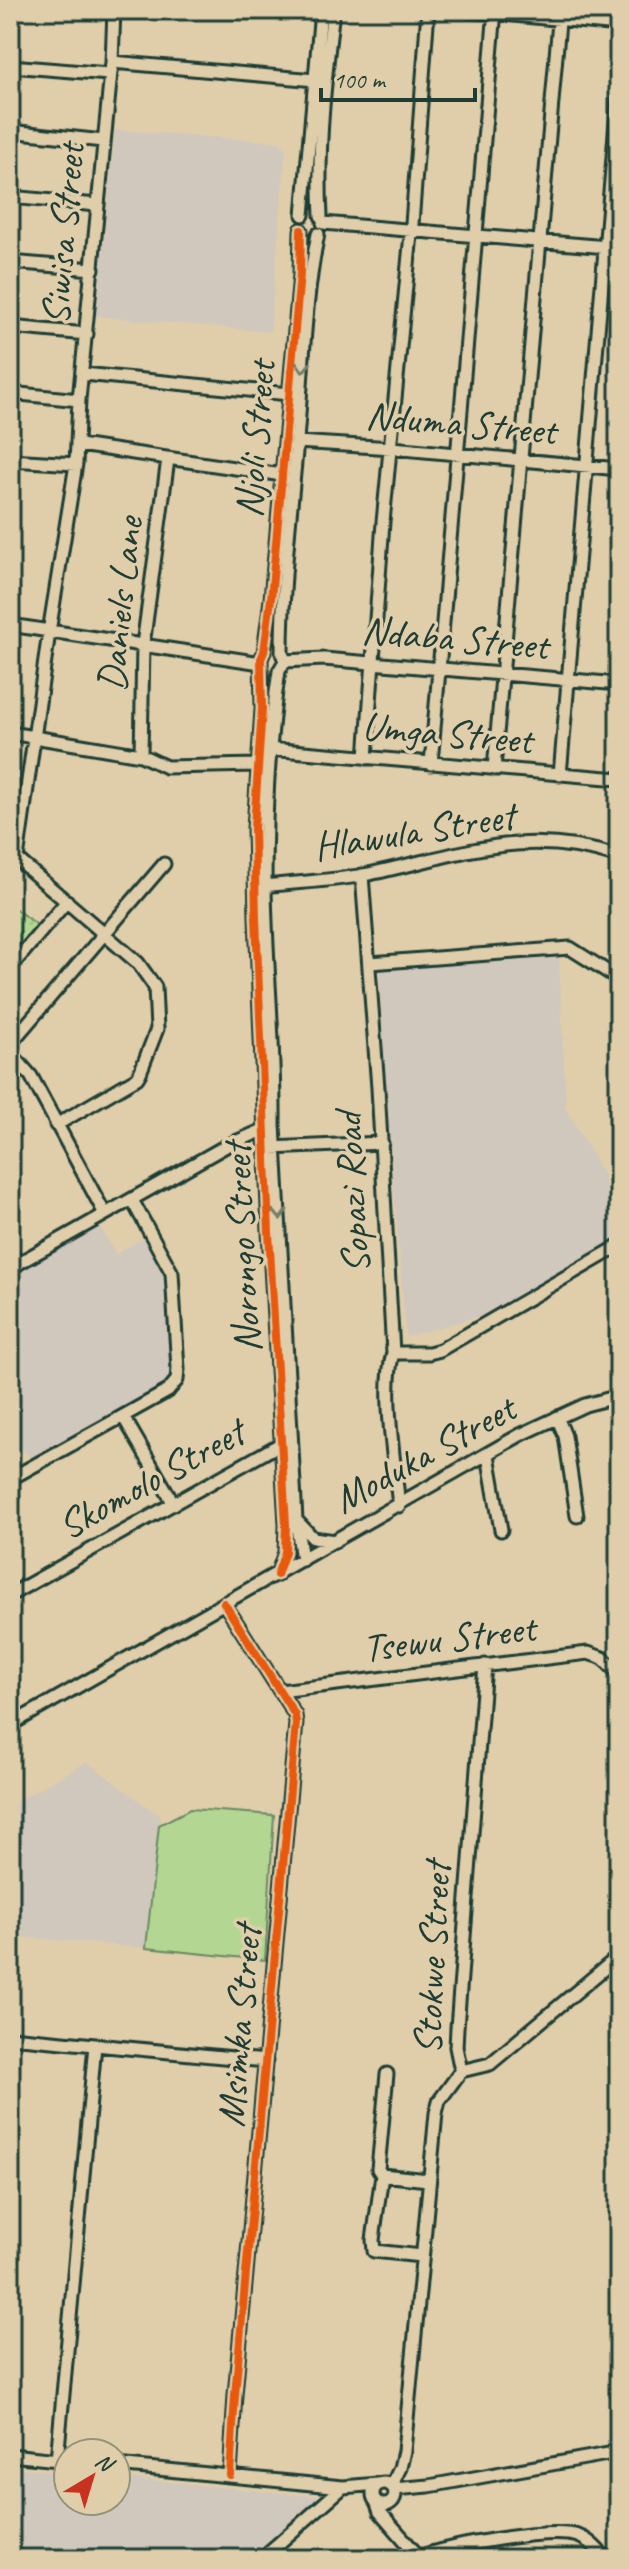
<svg xmlns="http://www.w3.org/2000/svg" width="629" height="2569" viewBox="0 0 629 2569" font-family="Caveat,sans-serif">
<style>
.built{fill:#d0c7bd}
.green{fill:#b3d792;stroke:#698a63;stroke-width:2}
.park{fill:url(#park-dots);stroke:#698a63;stroke-width:2}
.lines{fill:none;stroke-linecap:round;stroke-linejoin:round}
.minor-casing{stroke:#1f3d34;stroke-width:17}
.minor{stroke:#e0ceab;stroke-width:11}
.cycleway-casing{stroke:#e0ceab;stroke-width:13}
.cycleway{stroke:#e8590c;stroke-width:8}
.oneway{stroke:#767e6a}
.labels{text-anchor:middle;dominant-baseline:central;stroke-width:7;stroke-linejoin:round;paint-order:stroke}
.street-label{font-size:40px;fill:#1f3d34;stroke:#e0ceab}
</style>
<defs>
<pattern id="park-dots" width="8" height="8" patternUnits="userSpaceOnUse" patternTransform="scale(2)"><rect width="8" height="8" fill="#b3d792"/><path d="M2 2h.1M6 6h.1" fill="none" stroke="#9ab97e" stroke-width="1.8" stroke-linecap="round"/></pattern>
</defs>
<rect width="100%" height="100%" fill="#e0ceab"/>
<filter id="ink" filterUnits="userSpaceOnUse"><feTurbulence type="fractalNoise" baseFrequency=".0125" numOctaves="2"/><feDisplacementMap in="SourceGraphic" scale="16" xChannelSelector="R" yChannelSelector="G"/><feConvolveMatrix kernelMatrix="1 2 1 2 8 2 1 2 1" color-interpolation-filters="sRGB"/></filter>
<g filter="url(#ink)">
<path class="built" d="M115 130 280 142 286 149 270 332 96 316Z
M559 958 566 1105H564L619 1202V1240L496 1311 406 1337 388 1119 379 969Z
M99 1225 116 1254 145 1237 168 1279 173 1370 169 1381 156 1393 34 1460 10 1440V1277Z
M87 1762 160 1816 146 1948 10 1936V1805Z
M10 2467 68 2473V2501H116V2477L324 2497 250 2559H10Z"/>
<path class="green" d="M190 1809 274 1815 265 1960 146 1948 159 1825Z"/>
<path class="park" d="M10 905 37 925 10 957Z"/>
<g class="lines">
<defs>
<path id="minor" d="M458 10 619 25
M112 62 315 80
M10 66 109 74
M10 131 103 141
M10 197 97 205
M303 215 321 10
M321 216C317 147 325 79 333 10
M323 223 619 248
M318 234C304 302 303 371 297 440 291 511 282 582 282 653L285 661 279 671C268 742 265 813 265 886 266 966 275 1045 274 1125L296 1520 313 1538 335 1541
M10 262 93 269
M10 327 87 334
M83 374 289 394
M10 393 79 400
M297 442 392 448 619 469
M79 445 282 475
M10 460 76 464
M10 625 261 663
M285 661 324 659 619 684
M10 733 141 755 166 767 257 765
M269 749 619 779
M141 755 143 645 168 459
M366 758 383 522 412 224 428 10
M431 764 495 10
M494 769 560 10
M560 775 619 87
M12 859H17L138 963 155 987 157 1029 140 1073 137 1078 56 1125
M17 859 49 632 76 464 79 400 112 62 114 10
M362 875 378 1088 393 1353C382 1390 395 1466 399 1506
M265 886C298 882 332 881 364 875 458 856 522 825 619 857
M370 963 570 948 619 979
M10 968 67 901
M10 1044 164 864
M10 1052 31 1076 105 1214
M271 1148 382 1143
M10 1250 18 1264
M10 1268 226 1146 270 1127
M393 1353H429L440 1350 619 1246
M123 1416 174 1504
M557 1417 565 1436 577 1516
M488 1455 501 1530
M10 1479 168 1391 177 1380 178 1369 172 1273 132 1200
M296 1520 302 1560
M277 1575 285 1552 286 1525 269 1232 256 918 254 828 262 709 261 659 264 652 271 599 300 274 301 230
M10 1595 282 1443
M224 1603 295 1715 296 1723 235 2395 230 2475
M280 1691 588 1653 603 1658 619 1674
M10 1725 520 1435 585 1405 619 1396
M10 2037 266 2061
M461 2071 490 2064 619 1956
M382 2175 378 2169 387 2074
M421 2256 374 2251 373 2240 382 2175 428 2180
M10 2455 68 2461
M57 2460 95 2045
M116 2465 343 2487 378 2484
M373 2494a11 11 0 1 1 22 0a11 11 0 1 1-22 0Z
M392 2485 400 2468 404 2451 436 2113 439 2101 461 2071 456 2047 457 2028 485 1665
M394 2489 429 2486 619 2452
M376 2501 380 2512 421 2559
M419 2557C446 2546 551 2527 578 2536 590 2540 598 2550 606 2559
M261 2559 343 2487"/>
</defs>
<use href="#minor" class="minor-casing"/>
<use href="#minor" class="minor"/>
<defs>
<path id="cycleway" d="M277 1575 285 1552 286 1525 269 1232 256 918 254 828 262 709 261 659 264 652 271 599 300 274 301 230
M224 1603 295 1715 296 1723 235 2395 230 2475"/>
</defs>
<use href="#cycleway" class="cycleway-casing"/>
<use href="#cycleway" class="cycleway"/>
</g>
<defs><path id="oneway-chevron" d="M-2-3.5L2.5 0L-2 3.5" fill="none" stroke-width="1.6" stroke-linecap="round" stroke-linejoin="round" transform="scale(2)"/></defs>
<g class="oneway">
<use href="#oneway-chevron" transform="translate(303 367) rotate(94)"/>
<use href="#oneway-chevron" transform="translate(280 1214) rotate(88)"/>
</g>
</g>
<g class="labels">
<g class="street-label">
<text transform="translate(63 234) rotate(-85)">Siwisa Street</text>
<text transform="translate(461 423) rotate(5)">Nduma Street</text>
<text transform="translate(255 439) rotate(-85)">Njoli Street</text>
<text transform="translate(120 604) rotate(-84)">Daniels Lane</text>
<text transform="translate(455 638) rotate(5)">Ndaba Street</text>
<text transform="translate(447 733) rotate(5)">Umga Street</text>
<text transform="translate(414 831) rotate(-9)">Hlawula Street</text>
<text transform="translate(352 1193) rotate(-93)">Sopazi Road</text>
<text transform="translate(242 1248) rotate(-93)">Norongo Street</text>
<text transform="translate(424 1454) rotate(-29)">Moduka Street</text>
<text transform="translate(151 1479) rotate(-29)">Skomolo Street</text>
<text transform="translate(449 1638) rotate(-7)">Tsewu Street</text>
<text transform="translate(432 1958) rotate(-87)">Stokwe Street</text>
<text transform="translate(239 2026) rotate(-85)">Msimka Street</text>
</g>
</g>
<rect width="629" height="2569" fill="none" stroke="#e0ceab" stroke-width="40"/>
<rect x="20" y="20" width="589" height="2529" fill="none" stroke="#1f3d34" stroke-width="3" filter="url(#ink)"/>
<g transform="translate(92 2477) rotate(38)"><circle r="38" fill="#e0ceab" stroke="#93947b" stroke-width="2"/>
<path d="M0-6L14 30L0 20L-14 30Z" fill="#c8321e"/>
<text y="-12" font-size="22" font-weight="bold" text-anchor="middle" fill="#1f3d34">N</text>
</g>
<path d="M321 88v12h154v-12" fill="none" stroke="#1f3d34" stroke-width="4"/>
<text x="333" y="88" font-size="24" fill="#1f3d34" stroke="#e0ceab" stroke-width="6" paint-order="stroke">100 m</text>
</svg>
